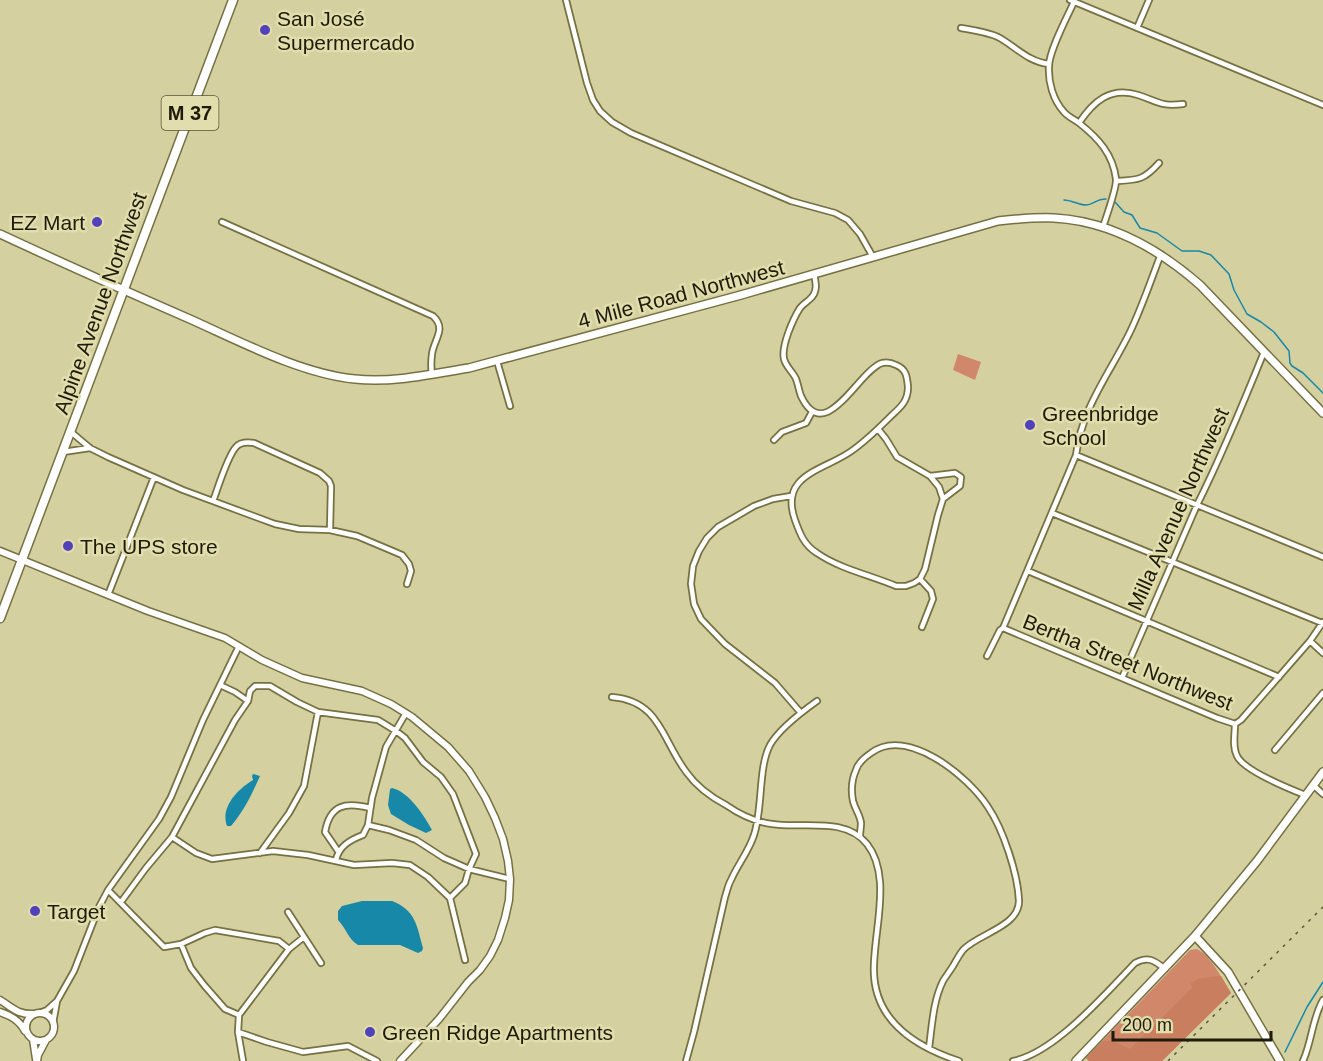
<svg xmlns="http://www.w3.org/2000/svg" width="1323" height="1061" viewBox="0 0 1323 1061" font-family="Helvetica,sans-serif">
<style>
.green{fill:#d0876a}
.forest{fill:#c97e5f}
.water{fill:#1888a8}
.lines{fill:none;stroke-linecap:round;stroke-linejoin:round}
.stream{stroke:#1888a8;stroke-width:1.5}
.minor-casing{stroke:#767143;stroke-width:8}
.tertiary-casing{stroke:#767143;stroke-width:9}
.secondary-casing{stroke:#767143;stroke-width:10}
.trunk-casing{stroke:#767143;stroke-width:11}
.minor{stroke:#fff;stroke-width:4.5}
.tertiary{stroke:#fff;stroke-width:6}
.secondary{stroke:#fff;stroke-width:7}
.trunk{stroke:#fff;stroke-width:8}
.rail{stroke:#5a573a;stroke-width:1.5;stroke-dasharray:3 6;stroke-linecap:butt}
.poi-dot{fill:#5242b9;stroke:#e2ddac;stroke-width:2}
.labels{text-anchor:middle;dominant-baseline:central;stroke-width:5;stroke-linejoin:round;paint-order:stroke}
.shield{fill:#e2ddac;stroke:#59563a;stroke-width:1.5}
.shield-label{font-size:20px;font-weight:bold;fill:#1e1c09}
.poi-label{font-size:21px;fill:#1e1c09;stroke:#e2ddac;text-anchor:start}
.street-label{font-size:21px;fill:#1e1c09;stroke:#e2ddac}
</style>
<rect width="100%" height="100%" fill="#d5d09f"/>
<path class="green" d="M958 354 981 362 975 380 953 370Z
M1197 949C1211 956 1223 980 1231 993L1162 1061H1089L1086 1058 1190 950Z"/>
<path class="forest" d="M1218 976H1221L1231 993 1162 1061H1089L1086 1058 1103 1041H1113L1130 1049 1193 987 1190 984 1198 979Z"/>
<path class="water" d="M253 774 260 776C252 794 244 811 231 826H227C220 807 238 789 253 780L252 776Z
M392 788C409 792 424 815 432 830L426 833 409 825 391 814 388 805 390 789Z
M362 901H392C416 910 417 927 423 948L422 951 418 953 400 945H358C348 939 346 928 338 920V911L342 906Z"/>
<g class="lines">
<path class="stream" d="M1064 200C1072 200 1078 205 1086 205 1093 205 1096 199 1106 199
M1115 202 1124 212 1132 215 1140 228 1157 233 1182 251H1199L1211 255 1229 274 1234 290 1247 314 1261 322 1274 332 1289 351 1290 363 1292 366 1303 373 1323 393
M1285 1052 1307 1007 1323 982"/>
<defs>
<path id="minor" d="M566 0 587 83 593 100 600 111 612 122 631 133 791 201 835 213 848 220 860 234 873 257
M1070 0 1323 105
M1074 2C1067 17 1049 51 1049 66 1048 82 1053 100 1064 112 1068 117 1074 119 1079 123 1098 138 1113 154 1116 179 1117 188 1106 217 1103 227
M961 28C973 30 987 32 998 37 1015 46 1028 62 1049 64
M1137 28 1149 0
M1079 123C1093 102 1110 86 1138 95 1157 101 1161 107 1183 104
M1117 181C1138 180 1144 180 1159 163
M222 222 433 316C447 329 434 339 432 354 431 361 431 368 432 375
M814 274C816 283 818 292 810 299 807 302 803 304 800 308 793 319 781 346 784 359 786 367 793 372 796 379 798 384 799 391 801 396 825 447 858 371 882 363 887 362 892 363 896 365 906 369 907 376 908 387 908 401 901 407 891 416 878 429 865 442 850 452 822 471 779 475 795 520 800 534 804 545 817 553 840 569 870 575 896 586H906L914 583 920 579 925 569 938 515 943 499 939 487 930 476 897 457 886 439 878 429
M497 361 510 406
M71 432 90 448 108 457 183 490 275 524 299 529 330 530 357 536 395 552 402 555 409 564 411 571 407 584
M774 440 782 432 806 423 812 412
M63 452 90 448
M1076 455 1323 557
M930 476 955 473 961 477 960 486 943 499
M791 496 773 499 754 506 718 527 707 538 699 551 693 566 691 584 694 604 701 619 725 644 775 683 801 713
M213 501C218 488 227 457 236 447 240 442 247 442 254 443L320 473 329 481 331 486 330 530
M1052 513 1322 623
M1028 571 1279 677
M920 579 931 591 933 599 922 627
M108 595 154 477
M1003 628 1217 718 1235 724
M1310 641 1323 653
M987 656 1000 630 1003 628 1076 455C1082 407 1110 373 1130 332 1142 307 1151 280 1161 254
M1122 678 1197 505C1222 455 1243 404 1264 352
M612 697C661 701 662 741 687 773 697 787 711 797 726 805 739 814 756 822 772 824 802 829 845 816 867 844 875 854 879 869 880 882 882 909 875 936 874 964 871 1018 913 1046 959 1061
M248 701 250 691 255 686H270L297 702 318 712 378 720 396 731 405 738 423 762 441 777 453 794 476 854 469 869 465 883 450 898
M406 713 386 747 372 798 368 825 389 830 416 840 444 858 469 869 510 879
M1235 724 1241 720 1310 641 1323 622
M1235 724C1235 735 1232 746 1237 756 1244 771 1290 789 1305 795
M1275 750 1323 693
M1313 785 1323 794
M860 836C860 832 861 827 861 823 860 815 855 809 853 801 851 791 852 779 856 770 858 763 865 757 871 753 907 726 968 776 988 807 1003 829 1018 874 1019 901 1019 927 977 934 963 950 959 955 956 961 953 966 950 971 946 976 943 981 933 1001 932 1026 929 1048
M172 837 196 853 212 859 273 851 308 855 354 865 392 863 410 865 428 877 450 898 465 960
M338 851 325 832C330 804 346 802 370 808
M260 853 289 813 304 786 318 712
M336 860C339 846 350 840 363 835L368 825
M108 890 164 947 181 944 205 933 215 930 279 941 289 949
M121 902 146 868 172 837 235 720 248 701 235 692 220 685
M288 912 321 963
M181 944 191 968 204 985 225 1009 239 1015
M39 1013 47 1010 57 1001
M53 1023 57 1001 74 971 99 907 108 890 159 819 171 797 203 720 239 646
M238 1032 267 1042 303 1052 348 1046 377 1061
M243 1061 238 1032 239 1015 289 949 304 937
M686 1061 694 1032 725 897C727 891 728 885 731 880 738 864 749 851 754 835 763 808 758 768 770 745 779 729 803 711 817 701
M1013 1061C1055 1053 1106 993 1135 963 1148 956 1154 960 1165 969
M1303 1061C1312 1041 1312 1019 1323 1000"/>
<path id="tertiary" d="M0 551 148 611 225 638 262 660 302 678 362 691 391 704 412 717 448 747 469 771 485 797 495 818 503 839 508 861 510 879 509 900 505 918 498 940 490 956 480 970 468 982 439 1019 400 1061
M0 1000C13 1008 18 1015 34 1014
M0 1012C11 1016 19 1020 25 1031
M26 1027a14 14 0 1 1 28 0a14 14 0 1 1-28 0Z
M33 1039 36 1059
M37 1061 38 1055 46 1040"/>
<path id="secondary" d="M0 234C64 264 128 292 192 320 241 342 302 374 355 379 393 383 432 374 469 368L741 295 998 221C1017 219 1035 217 1054 218 1109 221 1159 249 1200 285L1323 413
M1195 936 1228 972 1280 1061
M1076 1061 1195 936 1257 861 1323 772"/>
<path id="trunk" d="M0 618 233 0"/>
</defs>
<use href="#minor" class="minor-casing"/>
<use href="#tertiary" class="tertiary-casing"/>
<use href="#secondary" class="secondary-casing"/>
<use href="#trunk" class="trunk-casing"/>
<use href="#minor" class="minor"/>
<use href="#tertiary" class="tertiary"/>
<use href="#secondary" class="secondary"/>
<use href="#trunk" class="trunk"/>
<path class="rail" d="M1168 1061 1323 907"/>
</g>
<g class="poi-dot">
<circle cx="265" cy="30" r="6"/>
<circle cx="97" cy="222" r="6"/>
<circle cx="1030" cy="425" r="6"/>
<circle cx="68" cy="546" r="6"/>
<circle cx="35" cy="911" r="6"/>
<circle cx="370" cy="1032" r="6"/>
</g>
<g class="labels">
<rect class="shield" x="161.5" y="96" width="57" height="34" rx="4.5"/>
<g class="shield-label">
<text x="190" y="113">M 37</text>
</g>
<g class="poi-label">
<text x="277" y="18">San José<tspan x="277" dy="24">Supermercado</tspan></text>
<text x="85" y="222" text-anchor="end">EZ Mart</text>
<text x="1042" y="413">Greenbridge<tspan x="1042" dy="24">School</tspan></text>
<text x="80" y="546">The UPS store</text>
<text x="47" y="911">Target</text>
<text x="382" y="1032">Green Ridge Apartments</text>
</g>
<g class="street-label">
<text transform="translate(681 294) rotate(-15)">4 Mile Road Northwest</text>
<text transform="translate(100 303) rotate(-70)">Alpine Avenue Northwest</text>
<text transform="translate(1178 509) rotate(-66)">Milla Avenue Northwest</text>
<text transform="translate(1128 662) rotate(22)">Bertha Street Northwest</text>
</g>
</g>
<path d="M1113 1031v9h158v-9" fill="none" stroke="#1e1c09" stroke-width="3"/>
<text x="1122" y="1031" font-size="18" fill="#1e1c09" stroke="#e2ddac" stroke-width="4.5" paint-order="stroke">200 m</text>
</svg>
